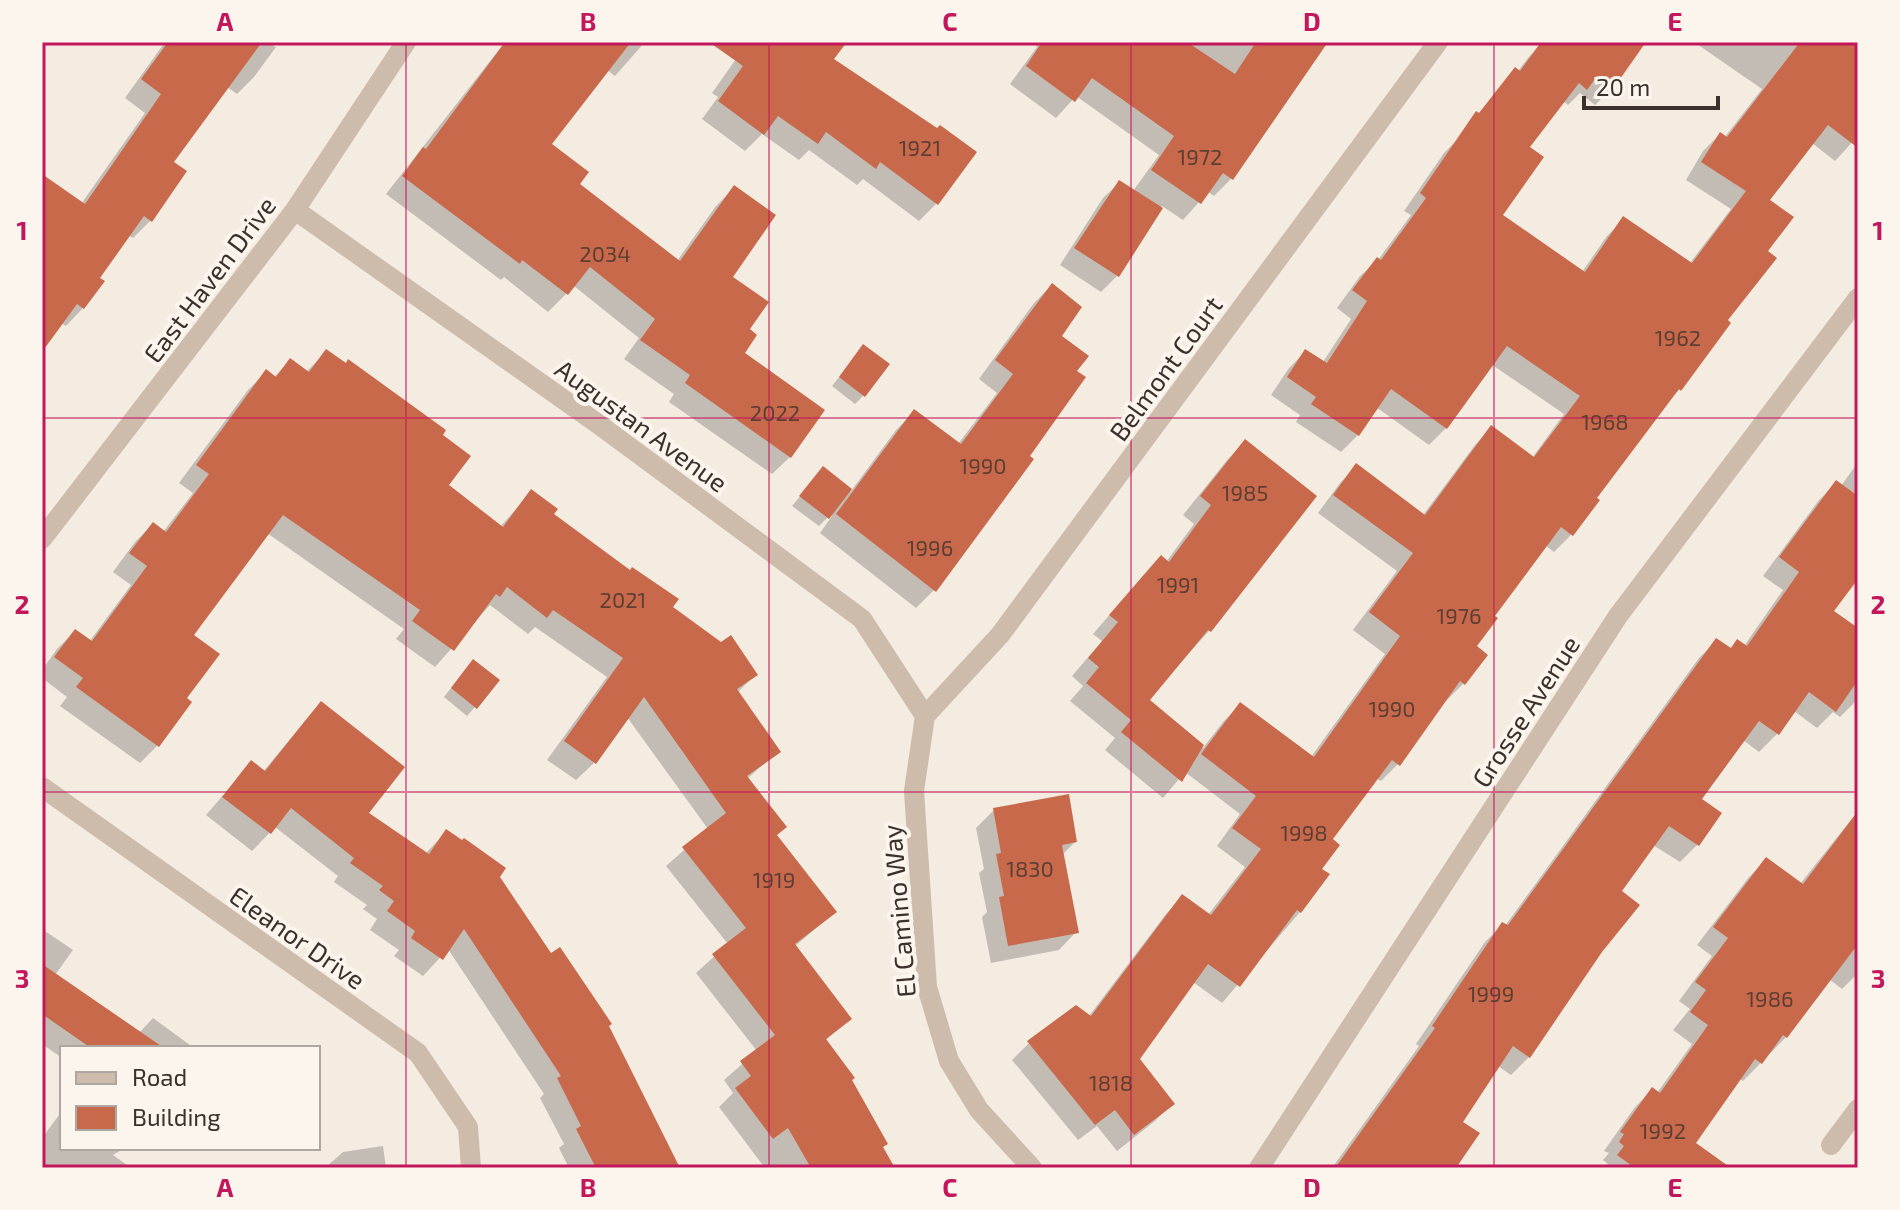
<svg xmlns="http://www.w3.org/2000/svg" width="1900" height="1210" viewBox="0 0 1900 1210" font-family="'Exo 2',sans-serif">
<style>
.shadow{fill:#0003}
.building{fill:#c8694b}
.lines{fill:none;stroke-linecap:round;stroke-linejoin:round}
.minor{stroke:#cdbbac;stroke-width:20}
.grid{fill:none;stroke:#c2185b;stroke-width:2;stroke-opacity:0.55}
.labels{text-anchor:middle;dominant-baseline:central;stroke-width:8;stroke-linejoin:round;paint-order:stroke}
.number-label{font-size:22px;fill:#5e3e33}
.street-label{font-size:26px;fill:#3b302b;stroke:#fbf5ee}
.neatline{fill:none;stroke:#c2185b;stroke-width:3}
.grid-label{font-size:26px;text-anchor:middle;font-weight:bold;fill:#c2185b}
</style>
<rect width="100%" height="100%" fill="#f4ebe1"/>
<path class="shadow" d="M165 42H276L273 46 276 47 254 77 237 94 227 87 171 162 185 172 150 221 133 238 128 235 98 278 83 308 66 326 61 323 42 349V177L81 204 145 113 125 98Z
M505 42H645L615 76 607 70 549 144 577 184 677 261 716 206 734 188 730 277 747 330 742 353 790 457 772 474 669 402 674 394 624 359 639 338 574 286 548 312 504 277 501 280 386 194Z
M748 42H829L832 59 937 131 975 152 936 204 919 221 863 179 857 185 809 150 799 160 762 134 745 151 702 119 718 97 712 93Z
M1033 42H1320L1323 45 1231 179 1214 196 1208 192 1183 220 1162 206 1117 276 1101 292 1060 265 1103 198 1120 182 1133 191 1159 155 1076 96 1056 118 1010 84 1037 47Z
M1543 42H1644L1612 88 1595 105 1580 93 1568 105 1563 101 1488 110 1528 58Z
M1694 42H1858V136L1835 161 1812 143 1768 200 1765 251 1680 389 1663 406 1594 498 1597 501 1571 535 1554 552 1545 545 1493 616 1474 646 1485 655 1463 684 1446 701 1444 699 1398 764 1381 781 1376 778 1330 839 1319 870 1327 875 1300 912 1222 1003 1193 982 1137 1059 1172 1104 1155 1121 1117 1151 1097 1126 1078 1140 1012 1060 1029 1043 1089 1016 1166 914 1182 897 1208 915 1245 867 1217 846 1240 814 1185 772 1163 798 1105 750 1115 738 1070 701 1083 686 1072 676 1102 641 1093 634 1143 576 1166 562 1194 524 1183 515 1228 459 1246 441 1314 497 1209 631 1147 700 1203 748 1223 722 1240 705 1311 757 1385 654 1353 630 1397 571 1318 513 1340 483 1357 466 1423 515 1475 445 1492 428 1532 458 1564 414 1491 364 1446 428 1429 445 1376 407 1358 435 1341 452 1296 422 1300 415 1271 395 1289 368 1306 351 1323 362 1351 319 1337 308 1360 276 1378 260 1411 215 1404 211 1444 153 1461 136 1501 216 1582 272 1607 236 1624 219 1690 263 1731 209 1686 180 1703 151 1720 134 1724 138 1762 89Z
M1052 285 1059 336 934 590 916 608 820 533 832 516 830 515 819 526 792 506 823 469 851 491 896 430 914 412 958 444 997 393 979 379 1034 303Z
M863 347 864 395 855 404 832 386Z
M327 351 440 436 446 486 500 527 531 492 551 515 756 674 737 693 778 751 747 779 775 836 835 912 794 947 849 1019 825 1041 850 1080 893 1168H765L719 1107 733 1093 724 1080 757 1051 696 973 728 944 666 866 708 829 627 717 594 763 576 780 547 760 607 677 535 627 528 634 490 605 435 667 396 639 404 629 267 533 191 635 184 699 157 746 140 763 60 706 67 697 42 678V670L57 649 75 631 89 642 131 585 113 572 135 542 153 524 163 532 193 493 179 483 248 390 266 372 273 378 290 361 306 372Z
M1858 462V575L1831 612 1858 631V699L1840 717 1833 712 1817 728 1794 711 1777 734 1759 752 1743 740 1699 800 1697 845 1680 862 1653 845 1619 892 1600 951 1529 1057 1511 1075 1498 1066 1460 1122 1454 1168H1332L1419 1046 1416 1044 1485 942 1503 924 1505 926 1699 658 1717 640 1730 650 1744 646 1783 590 1763 576 1819 500 1836 483 1841 486Z
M465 670 475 707 467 716 444 697Z
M321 704 367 814 425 854 446 832 497 877 550 956 607 1026 676 1168H569L559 1148 564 1144 540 1098 544 1094 448 949 423 976 394 956 399 950 370 930 377 919 363 909 367 905 334 882 338 876 275 827 252 851 206 815 251 763 263 772 304 722Z
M994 810 1075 842 1062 855 1076 932 1059 950 991 963 982 917 987 912 979 873 984 869 976 828Z
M1858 811V973L1842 989 1829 979 1786 1037 1743 1081 1739 1078 1693 1144 1720 1168H1605L1608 1164 1603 1160 1609 1153 1604 1151 1635 1107 1652 1090 1657 1093 1692 1044 1673 1030 1690 1009 1679 1001 1712 956 1697 945 1749 877 1766 860 1800 884Z
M42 929 73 950 55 975 139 1033 153 1018 194 1048H62V1058L42 1044Z
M62 1111V1148H125L113 1155 131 1168H42V1138Z
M383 1146 386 1168H325L343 1152Z"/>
<path class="building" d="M168 42H262L174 162 187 171 152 222 144 216 100 278 105 281 84 309 77 304 42 352V174L85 204 161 94 141 79Z
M505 42H631L552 144 589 172 580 184 680 261 734 185 776 215 733 277 769 302 750 329 757 335 745 353 825 410 791 458 685 383 690 375 640 340 655 319 590 267 568 295 522 260 520 264 402 176 423 147 426 149Z
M709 42H847L834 59 937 128 940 125 977 152 938 205 880 162 876 169 826 132 818 144 778 116 764 135 718 101 743 66Z
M1042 42H1187L1235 74 1256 42H1328L1233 180 1223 173 1201 204 1151 170 1174 136 1092 78 1075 102 1026 66Z
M1541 42H1646L1613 89 1597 76 1587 90 1579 83 1530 147 1544 157 1503 215 1585 272 1623 216 1692 263 1746 191 1701 162 1720 132 1727 137 1800 42H1858V148L1828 125 1770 200 1794 217 1768 251 1777 258 1728 320 1731 323 1681 391 1679 389 1597 498 1600 500 1573 536 1561 527 1495 616 1498 618 1477 646 1488 655 1465 685 1460 681 1400 766 1392 760 1333 839 1340 845 1322 869 1330 874 1301 913 1297 910 1240 987 1208 964 1140 1059 1175 1104 1134 1135 1115 1110 1095 1125 1027 1041 1076 1005 1091 1016 1182 894 1211 915 1261 849 1232 828 1256 796 1201 754 1240 702 1314 757 1400 636 1369 612 1413 553 1333 495 1356 463 1425 515 1491 425 1534 457 1580 396 1507 346 1447 429 1391 389 1359 436 1311 404 1316 397 1287 377 1305 349 1327 363 1367 301 1352 290 1377 257 1381 260 1426 198 1420 193 1476 111 1479 113 1515 67 1520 71Z
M1119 180 1163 208 1119 277 1074 248Z
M1052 283 1082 307 1062 336 1089 356 1077 371 1086 377 1030 456 1034 459 936 592 836 514 914 409 961 444 1013 374 995 360Z
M863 344 890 364 865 397 839 377Z
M326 349 346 363 348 359 446 430 443 435 471 456 449 485 503 527 531 489 558 509 554 514 630 570 632 567 679 599 673 607 721 642 731 635 758 675 737 689 781 752 747 776 787 827 777 835 837 912 795 944 852 1019 826 1039 855 1078 852 1080 888 1144 883 1147 895 1168H811L788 1128 773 1139 735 1088 751 1076 740 1061 775 1035 712 954 746 928 682 847 726 813 644 697 596 764 564 741 623 658 553 610 547 618 507 587 500 597 496 594 454 651 412 621 420 610 283 515 194 635 220 654 187 698 192 702 159 747 76 687 83 678 54 657 75 629 92 641 147 566 129 553 153 522 166 532 209 474 196 465 266 369 276 377 290 358 309 372Z
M1245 439 1317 496 1211 632 1208 630 1150 700 1204 745 1182 782 1121 732 1131 720 1086 683 1099 667 1088 658 1118 622 1109 615 1161 555 1169 562 1211 505 1200 496Z
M823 466 852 489 829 519 799 496Z
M1836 480 1858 496V579L1834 611 1858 628V680L1836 712 1809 692 1779 735 1759 721 1702 799 1722 813 1699 846 1669 826 1622 891 1640 905 1602 952 1530 1058 1513 1046 1463 1122 1480 1133 1456 1168H1335L1435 1028 1432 1026 1502 922 1508 925 1716 638 1731 648 1737 639 1747 646 1799 572 1779 557Z
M473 659 500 680 477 709 451 688Z
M321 701 405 767 369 813 429 854 446 829 462 840 464 838 506 868 500 877 551 953 560 947 612 1024 609 1026 680 1168H596L576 1129 581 1126 557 1078 561 1076 464 929 443 960 411 938 415 931 387 911 394 901 379 890 383 886 350 863 354 858 291 808 271 834 222 797 251 760 265 771Z
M1069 794 1077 842 1062 845 1079 933 1008 946 999 897 1004 896 996 854 1001 853 993 808Z
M1858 811V944L1787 1038 1783 1035 1762 1064 1755 1059 1696 1143 1731 1168H1635L1617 1155 1624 1146 1619 1142 1624 1134 1620 1132 1652 1087 1660 1093 1708 1025 1690 1012 1706 990 1695 982 1728 938 1713 927 1766 857 1803 884Z
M42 964 164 1048H91L42 1014Z"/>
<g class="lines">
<path class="minor" d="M295 210 601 426 862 619 925 716
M42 539 295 210 406 42
M925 716 1000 635 1438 42
M925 716 914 791 927 987 949 1061 979 1110 1032 1168
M42 787 418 1053 468 1127 471 1168
M1831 1145 1858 1109
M1259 1168 1618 616 1858 298"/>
</g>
<path class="grid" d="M406 42V1168M769 42V1168M1131 42V1168M1494 42V1168M42 418H1858M42 792H1858"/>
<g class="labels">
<g class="number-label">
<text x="920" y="147">1921</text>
<text x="1200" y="156">1972</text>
<text x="605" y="253">2034</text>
<text x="1678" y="337">1962</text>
<text x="775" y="412">2022</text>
<text x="1605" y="421">1968</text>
<text x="983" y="465">1990</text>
<text x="1245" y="492">1985</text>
<text x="930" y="547">1996</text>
<text x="1178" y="584">1991</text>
<text x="623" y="599">2021</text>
<text x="1459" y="615">1976</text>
<text x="1392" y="708">1990</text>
<text x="1304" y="832">1998</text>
<text x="1030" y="868">1830</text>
<text x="774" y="879">1919</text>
<text x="1491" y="993">1999</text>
<text x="1770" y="998">1986</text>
<text x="1111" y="1082">1818</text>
<text x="1663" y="1130">1992</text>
</g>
<g class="street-label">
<text transform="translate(209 279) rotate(-53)">East Haven Drive</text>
<text transform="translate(1165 368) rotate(-54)">Belmont Court</text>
<text transform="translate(642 425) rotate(36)">Augustan Avenue</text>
<text transform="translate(1525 711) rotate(-57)">Grosse Avenue</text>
<text transform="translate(898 911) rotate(-95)">El Camino Way</text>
<text transform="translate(298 937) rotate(35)">Eleanor Drive</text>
</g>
</g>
<rect width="1900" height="1210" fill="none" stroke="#fbf5ee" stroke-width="88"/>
<rect x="60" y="1046" width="260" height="104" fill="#fbf5ee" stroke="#aea6a0" stroke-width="2"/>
<rect x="76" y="1072" width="40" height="12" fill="#cdbbac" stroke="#aea6a0" stroke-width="2"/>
<text x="132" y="1086" font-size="24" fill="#3b302b">Road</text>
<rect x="76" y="1106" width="40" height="24" fill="#c8694b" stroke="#aea6a0" stroke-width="2"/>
<text x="132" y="1126" font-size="24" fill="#3b302b">Building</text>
<path d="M1584 96v12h134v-12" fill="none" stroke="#3b302b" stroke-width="4"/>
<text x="1596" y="96" font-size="24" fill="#3b302b" stroke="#fbf5ee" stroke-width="6" paint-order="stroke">20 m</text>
<rect x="44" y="44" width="1812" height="1122" class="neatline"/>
<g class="grid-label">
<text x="225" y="31">A</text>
<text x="588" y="31">B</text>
<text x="950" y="31">C</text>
<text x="1312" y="31">D</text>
<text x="1675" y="31">E</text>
<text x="22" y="240">1</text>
<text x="1878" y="240">1</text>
<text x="22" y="614">2</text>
<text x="1878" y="614">2</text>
<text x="22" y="988">3</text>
<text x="1878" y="988">3</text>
<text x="225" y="1197">A</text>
<text x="588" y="1197">B</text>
<text x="950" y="1197">C</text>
<text x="1312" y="1197">D</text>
<text x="1675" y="1197">E</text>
</g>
</svg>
